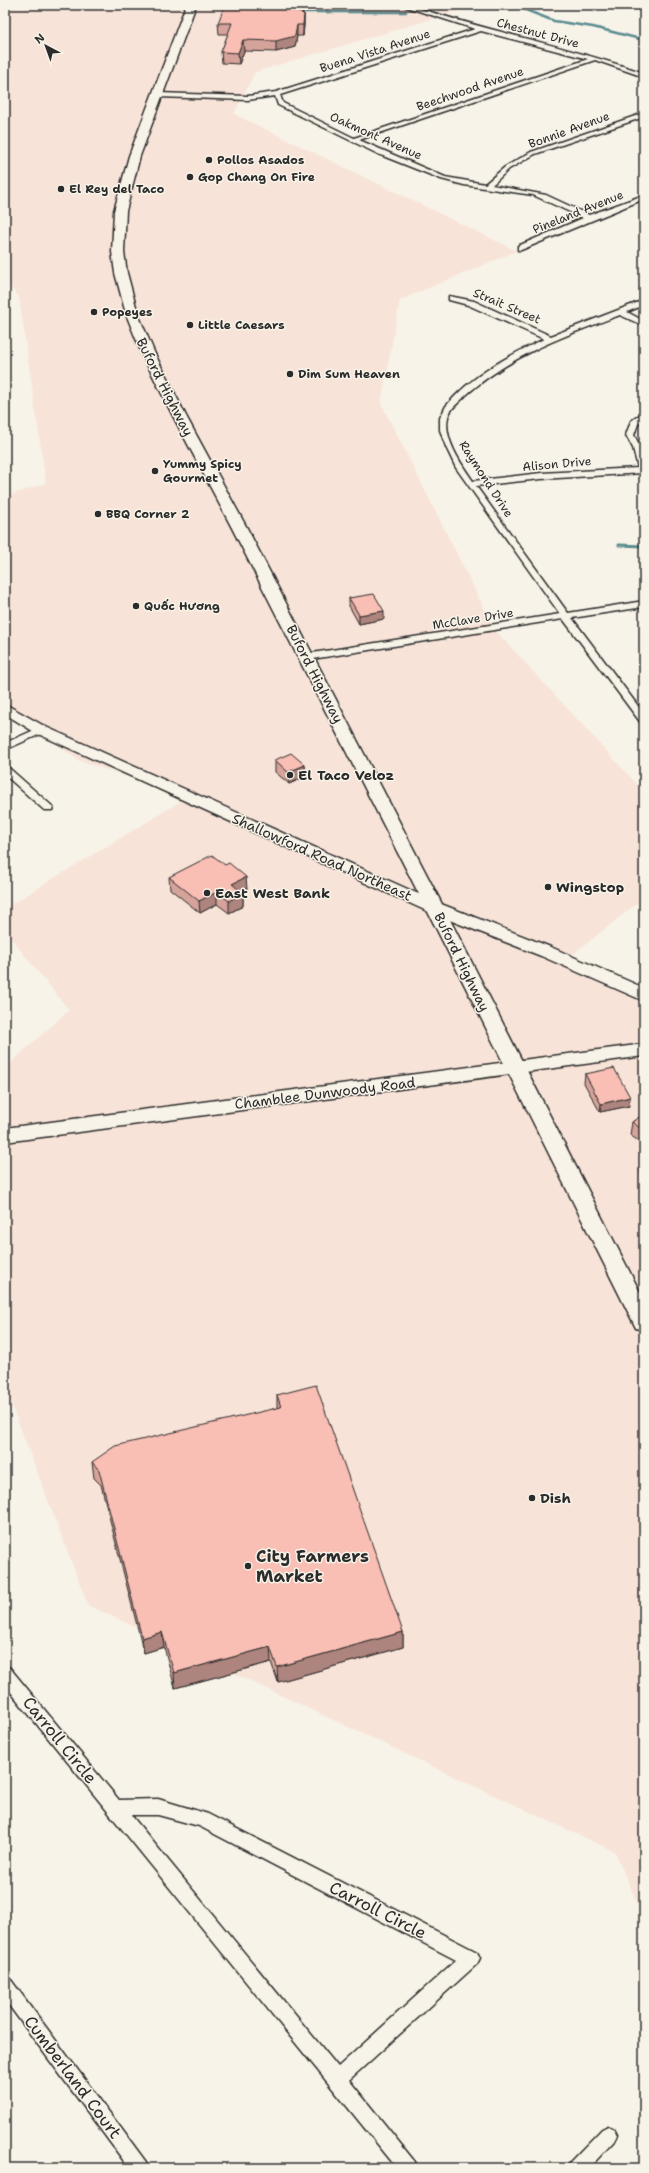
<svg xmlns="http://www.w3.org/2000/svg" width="649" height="2173" viewBox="0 0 649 2173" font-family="'Shantell Sans',sans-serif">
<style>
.built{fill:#f8e3d8}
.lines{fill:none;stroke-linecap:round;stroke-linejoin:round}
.stream-far1{stroke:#5a8b90;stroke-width:2.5}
.stream{stroke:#5a8b90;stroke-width:3}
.street-casing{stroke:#2b2b2b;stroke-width:3}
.secondary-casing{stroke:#2b2b2b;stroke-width:3}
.primary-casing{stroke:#2b2b2b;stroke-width:3}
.street{fill:#f7f3e8;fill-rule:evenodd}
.secondary{fill:#f7f3e8;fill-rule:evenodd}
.primary{fill:#f7f3e8;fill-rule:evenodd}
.wall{fill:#d6a39b;stroke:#2b2b2b}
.shaded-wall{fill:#ae857e;stroke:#2b2b2b}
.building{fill:#f9beb4;stroke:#2b2b2b}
.poi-dot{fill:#2b2b2b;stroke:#f7f3e8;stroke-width:1.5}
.labels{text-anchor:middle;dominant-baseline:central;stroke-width:3;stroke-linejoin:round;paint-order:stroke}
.far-street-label{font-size:12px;fill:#2b2b2b;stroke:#f7f3e8}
.far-poi-label{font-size:12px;font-weight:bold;fill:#2b2b2b;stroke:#f7f3e8;text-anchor:start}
.street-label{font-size:14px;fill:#2b2b2b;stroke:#f7f3e8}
.poi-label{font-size:14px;font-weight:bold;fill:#2b2b2b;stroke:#f7f3e8;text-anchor:start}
.near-poi-label{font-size:17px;font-weight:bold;fill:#2b2b2b;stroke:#f7f3e8;text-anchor:start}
.near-street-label{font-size:17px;fill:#2b2b2b;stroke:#f7f3e8}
</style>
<rect width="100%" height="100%" fill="#f7f3e8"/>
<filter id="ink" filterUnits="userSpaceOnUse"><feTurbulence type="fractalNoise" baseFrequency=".025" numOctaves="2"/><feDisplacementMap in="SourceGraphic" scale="8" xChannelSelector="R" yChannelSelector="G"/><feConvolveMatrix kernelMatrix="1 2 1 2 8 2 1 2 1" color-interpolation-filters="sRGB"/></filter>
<g filter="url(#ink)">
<path class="built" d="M5 5H478L255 72 234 114 517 251 400 300 381 403 495 630 644 792V898L563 962 644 998V1919L615 1852 88 1605 5 1388V1068L69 1010 5 931V908L188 797 78 760 5 708V497L46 483 19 297 5 280Z"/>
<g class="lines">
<path class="stream-far1" d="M513 5 554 21 593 27 644 40
M439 9 482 5
M294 12H406"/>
<path class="stream" d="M619 545 644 546"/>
<defs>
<path id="street" d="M400 5H409C486 31 567 46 644 73V77L595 60 359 140 445 177 485 184 505 167 531 152 644 113V117L535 154 509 169 492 185 546 195 589 215 644 195V199L521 250H518V246L583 218 533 195 464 185 441 179 378 154 278 105 275 96 248 100 158 97 155 95 158 93 248 96 276 92 475 29ZM481 31 588 59 354 138 283 103 280 95Z
M449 296 474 301 551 336 644 300V305L627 312 644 321V326L620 315C564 336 510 355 465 396 459 403 450 408 448 417 443 439 462 465 473 481L541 473 638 468 633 448 626 435 631 421 644 412V418L638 424 634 435 641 448 644 473 541 479 476 486 568 613 644 601V607L572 618 644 714V724L641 723 563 619 306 660 301 657 306 654 560 614 456 468 446 447 440 430V418L446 406C472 375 508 356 544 339L468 305 449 300Z
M41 727 45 728V732L5 750V743Z
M5 767 9 768 52 806 53 808 52 810H44L5 775Z
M5 1666 10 1668 119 1800 158 1799 208 1814 477 1952 480 1958 477 1964 349 2080 415 2162 418 2168H397L5 1685ZM131 1815H158L199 1826 456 1960 338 2067Z
M5 1977 11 1980 146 2162 149 2168H129L5 2000Z
M608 2126 614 2129 617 2135 614 2141 589 2168H567L570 2162 602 2129Z"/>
<path id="secondary" d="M5 704 46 727 441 904 553 948 644 988V1001L541 956 429 912 36 733 5 714Z
M644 1044V1056L5 1142V1128Z"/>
<path id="primary" d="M186 5H196L140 156 126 211 124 252 127 273 138 314 155 354 186 416 247 528 444 908 644 1300V1331L636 1328 426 908 232 528 173 416 142 354 126 314 115 273 112 252 114 211 129 156Z"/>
</defs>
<use href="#street" class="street-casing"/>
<use href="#secondary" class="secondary-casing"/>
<use href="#primary" class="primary-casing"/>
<use href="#street" class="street"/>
<use href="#secondary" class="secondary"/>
<use href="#primary" class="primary"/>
</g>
<path class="wall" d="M119 5H145L144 8 119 7Z
M304 14V25L303 36H297L295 47 276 52 244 51 239 64 222 63 221 52 228 34H219L218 23Z
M349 598 384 619 359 624 349 606Z
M275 760 305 765V777L289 784 275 772Z
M225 865 247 889 241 892 243 893V906L229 913 217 904 200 913 170 889 169 877Z
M585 1074 630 1097 629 1106 600 1112 584 1083Z
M644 1114V1145L630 1135 632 1122Z
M644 1159V1176L640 1173 642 1160Z
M277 1395 403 1632V1647L278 1682 271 1662 175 1688 164 1647 144 1653 101 1485 94 1478 92 1462 277 1408Z"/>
<path class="shaded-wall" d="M304 14V25L303 36V25Z
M297 25V36L295 47 276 52V41Z
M243 40 244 51 239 64 238 53Z
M384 611V619L359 624V615Z
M305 765V777L289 784 288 772Z
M246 877 247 889 232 897V884Z
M217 892V904L200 913 199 901Z
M243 893V906L229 913V901Z
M630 1097 629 1106 600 1112 601 1104Z
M162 1632 164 1647 144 1653 142 1638Z
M403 1632V1647L278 1682 277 1667Z
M270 1647 271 1662 175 1688 174 1673Z"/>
<path class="building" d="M224 7 287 8 304 14 303 25H297L295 36 276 41 243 40 238 53 221 52 232 23H218Z
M374 594 384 611 359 615 349 598Z
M291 753 305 765 288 772 275 760Z
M212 855 225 865 229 863 246 877 232 884 243 893 229 901 217 892 199 901 169 877Z
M614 1068 630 1097 601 1104 585 1074Z
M644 1114V1131L632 1122Z
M316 1385 403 1632 277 1667 270 1647 174 1673 162 1632 142 1638 99 1470 92 1462 115 1446 281 1407 277 1395Z"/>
</g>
<g class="poi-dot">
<circle cx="209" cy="160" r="4"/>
<circle cx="190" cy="177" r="4"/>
<circle cx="61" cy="189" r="4"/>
<circle cx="94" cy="312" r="4"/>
<circle cx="190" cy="325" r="4"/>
<circle cx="290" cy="374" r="4"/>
<circle cx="155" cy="471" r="4"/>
<circle cx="98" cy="514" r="4"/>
<circle cx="136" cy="606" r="4"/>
<circle cx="290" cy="775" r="4"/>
<circle cx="548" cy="887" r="4"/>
<circle cx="207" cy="893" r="4"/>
<circle cx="532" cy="1498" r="4"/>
<circle cx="248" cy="1566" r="4"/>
</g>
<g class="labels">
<g class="far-street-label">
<text transform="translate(538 33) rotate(15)">Chestnut Drive</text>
<text transform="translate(375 51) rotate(-18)">Buena Vista Avenue</text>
<text transform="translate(470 89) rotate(-19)">Beechwood Avenue</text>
<text transform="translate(569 130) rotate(-20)">Bonnie Avenue</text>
<text transform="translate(376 136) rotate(24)">Oakmont Avenue</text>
<text transform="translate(578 212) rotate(-22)">Pineland Avenue</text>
<text transform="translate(507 306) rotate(23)">Strait Street</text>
<text transform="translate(557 464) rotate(-5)">Alison Drive</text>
<text transform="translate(486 479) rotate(57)">Raymond Drive</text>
<text transform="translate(473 619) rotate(-9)">McClave Drive</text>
</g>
<g class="far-poi-label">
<text x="217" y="160">Pollos Asados</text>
<text x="198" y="177">Gop Chang On Fire</text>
<text x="69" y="189">El Rey del Taco</text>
<text x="102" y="312">Popeyes</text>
<text x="198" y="325">Little Caesars</text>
<text x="298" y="374">Dim Sum Heaven</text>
<text x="163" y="464">Yummy Spicy<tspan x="163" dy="14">Gourmet</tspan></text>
<text x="106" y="514">BBQ Corner 2</text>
<text x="144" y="606">Quốc Hương</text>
</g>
<g class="street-label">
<text transform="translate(165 387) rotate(63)">Buford Highway</text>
<text transform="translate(315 674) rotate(63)">Buford Highway</text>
<text transform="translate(322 857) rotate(24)">Shallowford Road Northeast</text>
<text transform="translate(462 962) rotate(64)">Buford Highway</text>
<text transform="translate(325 1093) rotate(-7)">Chamblee Dunwoody Road</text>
</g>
<g class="poi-label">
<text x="298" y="775">El Taco Veloz</text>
<text x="556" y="887">Wingstop</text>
<text x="215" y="893">East West Bank</text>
<text x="540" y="1498">Dish</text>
</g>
<g class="near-poi-label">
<text x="256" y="1556">City Farmers<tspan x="256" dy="20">Market</tspan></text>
</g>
<g class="near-street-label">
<text transform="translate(60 1740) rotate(51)">Carroll Circle</text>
<text transform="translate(378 1910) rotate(27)">Carroll Circle</text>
<text transform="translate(73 2077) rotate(53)">Cumberland Court</text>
</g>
</g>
<rect width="649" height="2173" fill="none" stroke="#f7f3e8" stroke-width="20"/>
<rect x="10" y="10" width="629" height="2153" fill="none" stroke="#2b2b2b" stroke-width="1.5" filter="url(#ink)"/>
<g transform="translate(46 46) rotate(319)" stroke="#f7f3e8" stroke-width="3" paint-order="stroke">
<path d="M0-3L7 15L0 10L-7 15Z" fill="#2b2b2b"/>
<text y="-6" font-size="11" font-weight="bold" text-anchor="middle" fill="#2b2b2b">N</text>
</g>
</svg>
